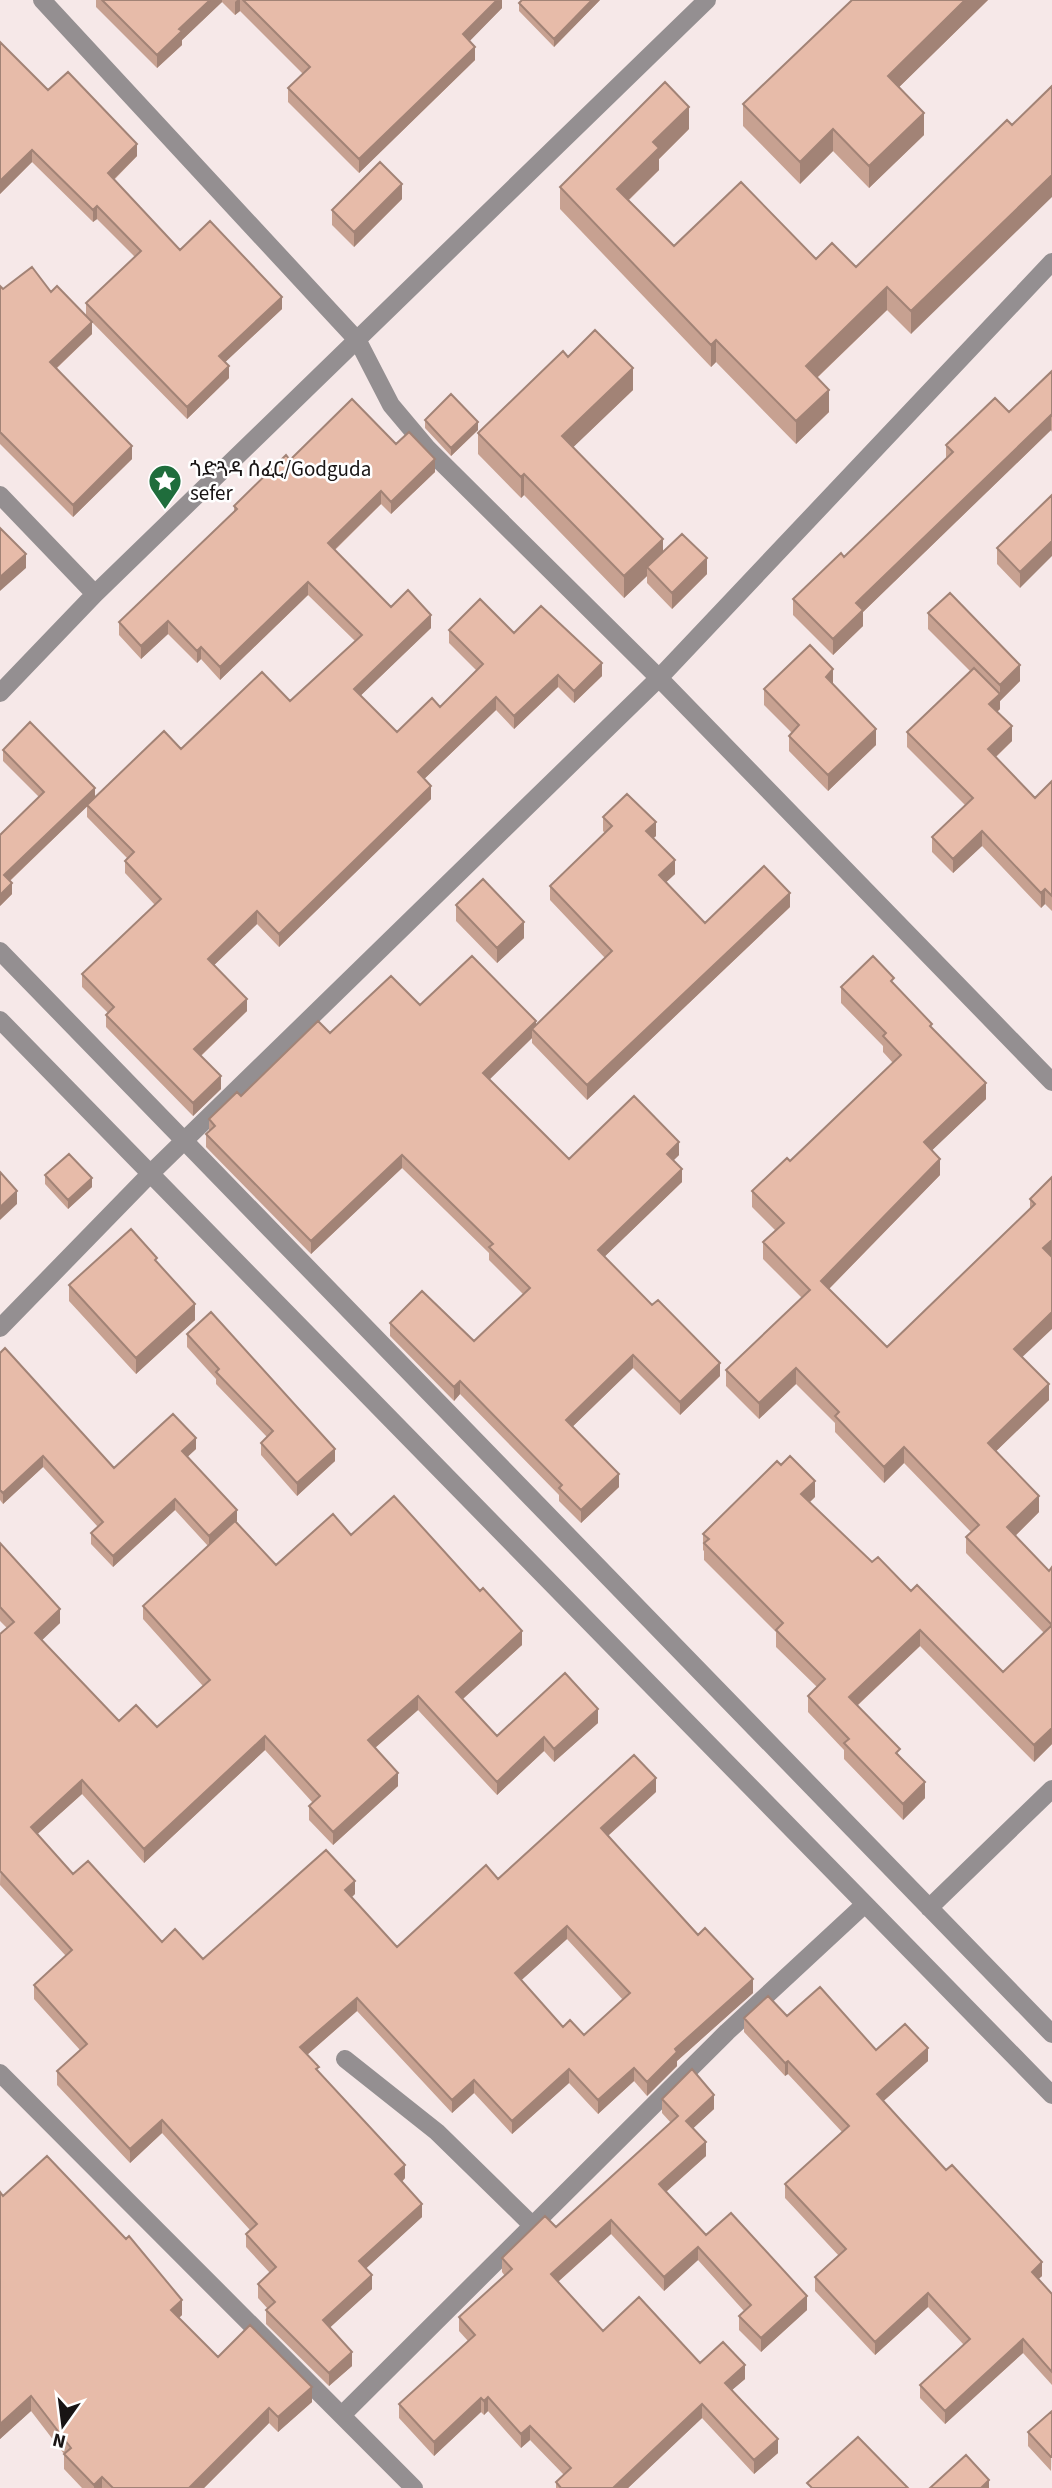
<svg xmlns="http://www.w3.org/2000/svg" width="1052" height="2488" viewBox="0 0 1052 2488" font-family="'Source Sans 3','Noto Sans Ethiopic',sans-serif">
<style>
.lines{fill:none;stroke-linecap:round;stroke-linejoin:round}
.minor{stroke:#948f91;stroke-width:18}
.wall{fill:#c7a191;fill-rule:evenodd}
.shaded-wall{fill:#a28376}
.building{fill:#e7bba9;stroke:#a28376;stroke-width:2;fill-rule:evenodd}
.labels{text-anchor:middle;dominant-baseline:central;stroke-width:5;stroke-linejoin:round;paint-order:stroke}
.poi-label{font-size:21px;fill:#181414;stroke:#fff;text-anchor:start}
</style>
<rect width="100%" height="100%" fill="#f6e8e8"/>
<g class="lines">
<path class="minor" d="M42 0 358 341 391 405 428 449 659 678 1052 1082
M0 495 95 594
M0 693 95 594 707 0
M0 951 1052 2034
M0 1020 1052 2095
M0 1328 152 1172 659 678 1052 262
M929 1908 1052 1789
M345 2059 437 2132 532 2225
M0 2073 414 2488
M343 2414 727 2032 864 1905"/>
</g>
<path class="wall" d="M96 0H502V8L469 41 475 60 359 173 288 102V88L303 74 240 11 235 15 222 2 182 40V45L157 68 96 7Z
M600 0 554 47 519 11V3Z
M852 0H988L899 87 924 135 869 188 833 151 800 184 743 126V104Z
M0 42 48 90 137 156 114 180 180 250 282 309 225 362 229 378 187 419 86 316V303L135 257 97 219 93 222 32 162 0 194Z
M1007 120 911 334 887 310 817 378 829 412 796 444 716 362 711 367 560 209V187L689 129 659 159V170L629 200 674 246 816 259 856 267Z
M402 199 354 247 332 225V210Z
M0 286 3 289 51 292 92 334 57 368 132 459 73 517 0 444Z
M568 357 633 390 573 447 663 552 707 574 672 609 647 583V576L624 598 524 495 521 498 478 454V433Z
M1052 371V432L1051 430 863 612V626L833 655 793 615V599L844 557 946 458V445L1009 412Z
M425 420 478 430 451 456 425 428Z
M396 444 435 472 391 514 381 504 335 550 391 607 431 628 360 696 397 732 440 707 477 671 449 643V630L514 633 602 676 574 703 558 687 514 729 496 710 424 779 431 799 279 947 257 924 214 965 247 1011 201 1056 221 1089 193 1116 106 1027V1015L108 1013 82 987V974L155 905 125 873V861L127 858 87 817V806L10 881 12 894 0 906 39 797 3 761V750L95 797 181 749 290 701 355 641 308 595 220 680 201 659 197 663 168 634 141 659 119 635V622L234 512V506L290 460Z
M1052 495 1020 588 997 564V548Z
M928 613 1020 681 1000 701V709L997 712 1012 741 996 757 1035 798 1052 781V911L1045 904 1041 908 982 846 953 873 932 852V837L965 805 907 747V732L970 671 928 629Z
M764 689 876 745 828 791 789 751V736L792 733 764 705Z
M603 817 656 836 653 838 675 874 666 882 705 923 790 907 587 1100 532 1043V1038L489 1079 569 1159 679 1155 673 1160 682 1182 604 1257 720 1376 680 1415 633 1368 572 1427 619 1487 581 1523 559 1501V1495L460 1394 454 1401 390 1336V1323L474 1341 523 1294 489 1260V1253L402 1168 311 1254 206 1147V1134L209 1132V1119L330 1033 420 1005 536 1025 605 958 550 900V886L605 833 603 831Z
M456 905 524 938 497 963 456 921Z
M894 984 932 1028 986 1099 932 1150 940 1175 829 1289 887 1347 1030 1210V1199L1052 1177V1256L1022 1357 1049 1400 996 1451 1039 1512 1015 1536 1049 1571 1052 1567V1744L1034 1762 920 1646 857 1706 900 1756 925 1798 903 1820 844 1759V1750L808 1712V1696L817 1687 776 1647V1632L704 1560V1551L703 1550V1534L815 1497 810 1502 872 1562 911 1591 1003 1672 1044 1633 966 1553V1537L971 1532 904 1463 884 1483 835 1432V1423L796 1384 759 1419 726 1386V1370L802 1298 763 1259V1242L776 1231 752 1207V1191L790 1161 893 1063 883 1052V1046L841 1003V987Z
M45 1175 92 1187 68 1209 45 1184Z
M157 1263 195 1320 136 1374 69 1301V1285Z
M187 1334 335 1461 297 1496 261 1455V1443L267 1437 216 1384V1379L187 1347Z
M0 1353 114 1468 196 1449 187 1457 237 1521 236 1522 276 1565 351 1535 522 1645 463 1699 497 1736 598 1723 554 1762 544 1751 497 1795 418 1710 375 1748 398 1786 333 1845 309 1820V1806L313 1803 265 1750 144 1863 82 1794 37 1834 73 1874 162 1942 203 1959 355 1894 352 1897 397 1947 498 1879 656 1792 608 1836 753 1993 677 2061V2066L647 2096 634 2081 598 2114 569 2083 512 2134 474 2093 452 2113 357 2011 307 2055 319 2072 405 2178 402 2182 422 2217 366 2268 372 2289 329 2328 352 2366 329 2386 266 2324V2310L268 2309 258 2298V2284L270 2273 246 2247V2234L250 2230 162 2133 130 2163 57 2085V2071L80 2050 34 1999V1985L66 1956 0 1885 7 1628 0 1621V1543L60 1623 41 1640 119 1721 157 1727 203 1686 143 1619V1606L208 1546 175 1510 113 1567 91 1544V1533L98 1527 43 1467 3 1504 0 1500ZM567 1939 623 2000 584 2035 563 2027 521 1980Z
M787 2016 876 2050 928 2061 883 2101 1042 2276 1038 2279 1052 2294V2385L1023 2353 945 2424 920 2398V2385L964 2345 928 2307 875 2355 815 2291V2277L839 2256 785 2198V2184L842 2132 788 2074 785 2076 744 2032V2018Z
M662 2099 714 2109 693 2128 706 2156 666 2192 706 2235 807 2310 761 2352 739 2330V2316L744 2311 698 2260 664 2291 611 2234 558 2282 603 2331 745 2379 732 2390 778 2453 754 2474 702 2418 628 2488H556V2482L564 2475 530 2440 521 2448 488 2411 484 2415 481 2412 434 2456 399 2418V2404L468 2341 459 2331V2317L505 2276 502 2272V2258L556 2227 671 2123 662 2113Z
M0 2192 3 2196 182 2315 179 2318 218 2357 312 2402 278 2432 269 2423 204 2488H82L64 2469V2454L31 2411 0 2439Z
M1052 2411 1051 2471 1028 2446V2432Z"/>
<path class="shaded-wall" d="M210 0H222V2L182 40V45L157 68V55L179 29Z
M237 0H240V11L235 15V2Z
M497 0H502V8L463 48V34Z
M592 0H600L554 47V39Z
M965 0H988L888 98V76Z
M475 47V60L359 173V159Z
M689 107V129L659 159V170L617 211V189L653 142Z
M924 113V135L869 188V166Z
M833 129V151L800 184V162Z
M137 144V156L108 185V173Z
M32 150V162L0 194V181Z
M1052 175V197L911 334V311Z
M402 184V199L354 247V232Z
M97 206V219L93 222V210Z
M887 287V310L806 388V366Z
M282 297V309L219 368V356Z
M92 322V334L50 374V362Z
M716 340V362L711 367V345Z
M229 366V378L187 419V407Z
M633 368V390L562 458V436Z
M829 390V412L796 444V421Z
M1051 415V430L863 612V626L833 655V639L856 603Z
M478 422V430L451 456V448Z
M132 446V459L73 517V505Z
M435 459V472L391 514V502Z
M524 474V495L521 498V477Z
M381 491V504L328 556V543Z
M663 539V561L647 567V576L624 598V576Z
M1052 541V556L1020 588V572Z
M26 554V568L0 591V577Z
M707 558V574L672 609V593Z
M308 582V595L220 680V667Z
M431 615V628L354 702V689Z
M168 621V634L141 659V646Z
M201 647V659L197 663V651Z
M602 663V676L574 703V691Z
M1020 665V681L1000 701V709L989 719V704L1000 694V685Z
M833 669V685L826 677Z
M558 675V687L514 729V716Z
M496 697V710L418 785V772Z
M1012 726V741L988 764V749Z
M876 729V745L828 791V775Z
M431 786V799L279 947V934Z
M95 788V799L4 886V875Z
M656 822V836L646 845V831Z
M982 831V846L953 873V859Z
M675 860V874L659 889V875Z
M12 883V894L0 906V895Z
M1045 889V904L1041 908V893Z
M790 893V907L587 1100V1085Z
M257 911V924L208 971V959Z
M524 922V938L497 963V948Z
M247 999V1011L194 1062V1049Z
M536 1021V1034L532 1029V1038L483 1086V1073Z
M221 1076V1089L193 1116V1103Z
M986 1083V1099L924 1158V1142Z
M679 1142V1155L667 1167V1154Z
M402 1155V1168L311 1254V1241Z
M940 1159V1175L821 1297V1281Z
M682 1169V1182L598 1263V1250Z
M92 1178V1187L68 1209V1200Z
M17 1191V1204L0 1220V1207Z
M1052 1240V1256L1043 1264V1248Z
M195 1304V1320L136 1374V1358Z
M1052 1312V1329L1014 1365V1349Z
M633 1355V1368L566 1433V1420Z
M720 1363V1376L680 1415V1402Z
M796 1368V1384L759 1419V1403Z
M460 1381V1394L454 1401V1387Z
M1049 1384V1400L988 1459V1443Z
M196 1438V1449L182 1462V1451Z
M904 1447V1463L884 1483V1467Z
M335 1449V1461L297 1496V1483Z
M43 1456V1467L3 1504V1493Z
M619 1474V1487L581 1523V1510Z
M815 1481V1497L801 1510V1494Z
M1039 1496V1512L1007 1544V1527Z
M175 1499V1510L113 1567V1556Z
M237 1510V1521L209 1546V1536Z
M60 1609V1623L35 1647V1633Z
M920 1630V1646L849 1713V1697Z
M522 1631V1645L456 1705V1692Z
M418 1696V1710L368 1754V1740Z
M598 1709V1723L554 1762V1749Z
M1052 1728V1744L1034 1762V1745Z
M265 1736V1750L144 1863V1849Z
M544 1737V1751L497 1795V1782Z
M398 1773V1786L333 1845V1832Z
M656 1778V1792L601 1842V1828Z
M82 1780V1794L31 1840V1827Z
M925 1782V1798L903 1820V1804Z
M355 1881V1894L345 1903V1890Z
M567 1926V1939L515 1986V1973Z
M753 1979V1993L677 2061V2066L647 2096V2082L675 2049Z
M357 1998V2011L300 2061V2047Z
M928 2048V2061L877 2107V2094Z
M788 2061V2074L785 2076V2063Z
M634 2068V2081L598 2114V2100Z
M569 2069V2083L512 2134V2121Z
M474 2080V2093L452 2113V2100Z
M714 2095V2109L686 2135V2121Z
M162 2120V2133L130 2163V2149Z
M706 2142V2156L659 2198V2184Z
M405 2165V2178L395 2188V2174Z
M422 2204V2217L359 2275V2261Z
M611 2220V2234L551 2288V2274Z
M698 2247V2260L664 2291V2277Z
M1042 2262V2276L1032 2285V2272Z
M372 2275V2289L323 2334V2320Z
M928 2293V2307L875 2355V2342Z
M807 2296V2310L761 2352V2338Z
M182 2300V2315L171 2325V2310Z
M1023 2339V2353L945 2424V2411Z
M352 2352V2366L329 2386V2373Z
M745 2365V2379L725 2396V2383Z
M312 2387V2402L278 2432V2417Z
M31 2396V2411L0 2439V2424Z
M488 2397V2411L484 2415V2401Z
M481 2398V2412L434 2456V2442Z
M702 2404V2418L628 2488H613Z
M269 2408V2423L204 2488H189Z
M530 2426V2440L521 2448V2434Z
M778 2439V2453L754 2474V2460Z
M102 2477V2488H94V2485Z
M989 2480V2488H981Z"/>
<path class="building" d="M102 0H210L179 29 182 31 157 55Z
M243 0H497L463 34 475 47 359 159 288 88 310 67Z
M522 0H592L554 39 519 3Z
M852 0H965L888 76 924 113 869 166 833 129 800 162 743 104Z
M0 42 48 90 68 72 137 144 108 173 180 250 210 221 282 297 219 356 229 366 187 407 86 303 141 251 97 206 93 210 32 150 0 181Z
M665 82 689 107 653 142 659 148 617 189 674 246 741 182 816 259 832 243 856 267 1007 120 1012 125 1052 86V175L911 311 887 287 806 366 829 390 796 421 716 340 711 345 560 187Z
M380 162 402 184 354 232 332 210Z
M32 267 51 292 57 286 92 322 50 362 132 446 73 505 0 432V286L3 289Z
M595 330 633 368 562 436 663 539 624 576 524 474 521 477 478 433 563 351 568 357Z
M1052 371V416L1051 415 856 603 863 610 833 639 793 599 841 553 844 557 953 452 946 445 995 398 1009 412Z
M451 394 478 422 451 448 425 420Z
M352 399 396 444 409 432 435 459 391 502 381 491 328 543 391 607 408 590 431 615 354 689 397 732 432 698 440 707 483 664 449 630 480 599 514 633 541 606 602 663 574 691 558 675 514 716 496 697 418 772 431 786 279 934 257 911 208 959 247 999 194 1049 221 1076 193 1103 106 1015 114 1007 82 974 161 899 125 861 134 852 87 805 164 731 181 749 262 672 290 701 362 635 308 582 220 667 201 647 197 651 168 621 141 646 119 622 237 509 234 506 286 455 290 460Z
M1052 495V541L1020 572 997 548Z
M0 528 26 554 0 577Z
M682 534 707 558 672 593 647 567Z
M950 593 1020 665 1000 685 928 613Z
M810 645 833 669 826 677 876 729 828 775 789 736 799 725 764 689Z
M974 668 1000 694 989 704 1012 726 988 749 1035 798 1052 781V896L1045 889 1041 893 982 831 953 859 932 837 973 798 907 732Z
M30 722 95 788 4 875 12 883 0 895V835L44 792 3 750Z
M627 794 656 822 646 831 675 860 659 875 705 923 764 866 790 893 587 1085 532 1029 612 951 550 886 612 826 603 817Z
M483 879 524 922 497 948 456 905Z
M472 956 536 1021 483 1073 569 1159 634 1096 679 1142 667 1154 682 1169 598 1250 652 1305 658 1300 720 1363 680 1402 633 1355 566 1420 619 1474 581 1510 559 1488 562 1485 460 1381 454 1387 390 1323 422 1291 474 1341 530 1288 489 1247 493 1244 402 1155 311 1241 206 1134 215 1126 209 1119 237 1092 241 1096 318 1021 330 1033 391 976 420 1005Z
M873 956 894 978 891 981 932 1024 930 1026 986 1083 924 1142 940 1159 821 1281 887 1347 1035 1204 1030 1199 1052 1177V1240L1043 1248 1052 1257V1312L1014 1349 1049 1384 988 1443 1039 1496 1007 1527 1049 1571 1052 1567V1728L1034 1745 920 1630 849 1697 900 1749 896 1753 925 1782 903 1804 844 1743 849 1739 808 1696 825 1679 776 1630 783 1623 704 1543 709 1539 703 1534 777 1461 781 1465 790 1456 815 1481 801 1494 872 1562 878 1557 911 1591 917 1585 1003 1672 1052 1625 966 1537 979 1525 904 1447 884 1467 835 1416 839 1412 796 1368 759 1403 726 1370 810 1290 763 1242 784 1223 752 1191 787 1158 790 1161 901 1055 883 1036 886 1033 841 987Z
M69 1154 92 1178 68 1200 45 1175Z
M0 1172 17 1191 0 1207Z
M131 1229 157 1258 155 1260 195 1304 136 1358 69 1285Z
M211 1312 335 1449 297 1483 261 1443 273 1431 216 1372 219 1369 187 1334Z
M5 1348 114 1468 173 1414 196 1438 182 1451 237 1510 209 1536 175 1499 113 1556 91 1533 103 1522 43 1456 3 1493 0 1490V1353Z
M394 1496 480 1591 483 1588 522 1631 456 1692 497 1736 565 1673 598 1709 554 1749 544 1737 497 1782 418 1696 368 1740 398 1773 333 1832 309 1806 320 1796 265 1736 144 1849 82 1780 31 1827 73 1874 88 1861 162 1942 175 1929 203 1959 326 1850 355 1881 345 1890 397 1947 486 1865 498 1879 634 1755 656 1778 601 1828 698 1935 705 1928 753 1979 675 2049 677 2052 647 2082 634 2068 598 2100 569 2069 512 2121 474 2080 452 2100 357 1998 300 2047 319 2067 316 2069 405 2165 395 2174 422 2204 359 2261 372 2275 323 2320 352 2352 329 2373 266 2310 275 2302 258 2284 276 2267 246 2234 257 2224 162 2120 130 2149 57 2071 87 2044 34 1985 72 1950 0 1871V1634L14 1622 0 1607V1543L60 1609 35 1633 119 1721 136 1705 157 1727 210 1680 143 1606 235 1521 276 1565 333 1514 351 1535ZM567 1926 630 1993 584 2035 570 2020 563 2027 515 1973Z
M820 1987 876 2050 905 2024 928 2048 877 2094 946 2170 952 2165 1042 2262 1032 2272 1052 2294V2372L1023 2339 945 2411 920 2385 970 2339 928 2293 875 2342 815 2277 846 2249 785 2184 849 2126 788 2061 785 2063 744 2018 768 1996 787 2016Z
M692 2069 714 2095 686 2121 706 2142 659 2184 706 2235 731 2213 807 2296 761 2338 739 2316 751 2305 698 2247 664 2277 611 2220 551 2274 603 2331 639 2297 700 2363 723 2342 745 2365 725 2383 778 2439 754 2460 702 2404 613 2488H561L556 2482 571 2468 530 2426 521 2434 488 2397 484 2401 481 2398 434 2442 399 2404 475 2335 459 2317 512 2269 502 2258 545 2216 556 2227 678 2116 662 2099Z
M47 2156 126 2239 129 2236 182 2300 171 2310 218 2357 250 2325 312 2387 278 2417 269 2408 189 2488H113L102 2477 94 2485 64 2454 71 2448 31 2396 0 2424V2192L3 2196Z
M1052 2411V2457H1051L1028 2432Z
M858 2437 908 2488H812L807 2483Z
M966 2455 989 2480 981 2488H930Z"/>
<defs>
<symbol id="sight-pin" viewBox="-11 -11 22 30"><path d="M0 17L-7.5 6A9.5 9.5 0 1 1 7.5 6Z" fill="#1f6d3c" stroke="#fff"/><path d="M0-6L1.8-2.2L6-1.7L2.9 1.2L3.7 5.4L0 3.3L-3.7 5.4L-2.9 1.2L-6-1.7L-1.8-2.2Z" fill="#fff"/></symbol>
</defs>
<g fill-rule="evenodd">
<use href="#sight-pin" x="146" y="462" width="38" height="52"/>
</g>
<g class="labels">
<g class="poi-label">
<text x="190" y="469">ጎድጓዳ ሰፈር/Godguda<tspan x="190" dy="24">sefer</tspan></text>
</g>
</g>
<g transform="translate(63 2425) rotate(194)" stroke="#ffffff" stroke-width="5" paint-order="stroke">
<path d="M0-5L12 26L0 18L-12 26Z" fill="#181414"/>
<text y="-10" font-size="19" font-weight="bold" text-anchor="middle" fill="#181414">N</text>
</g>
</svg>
